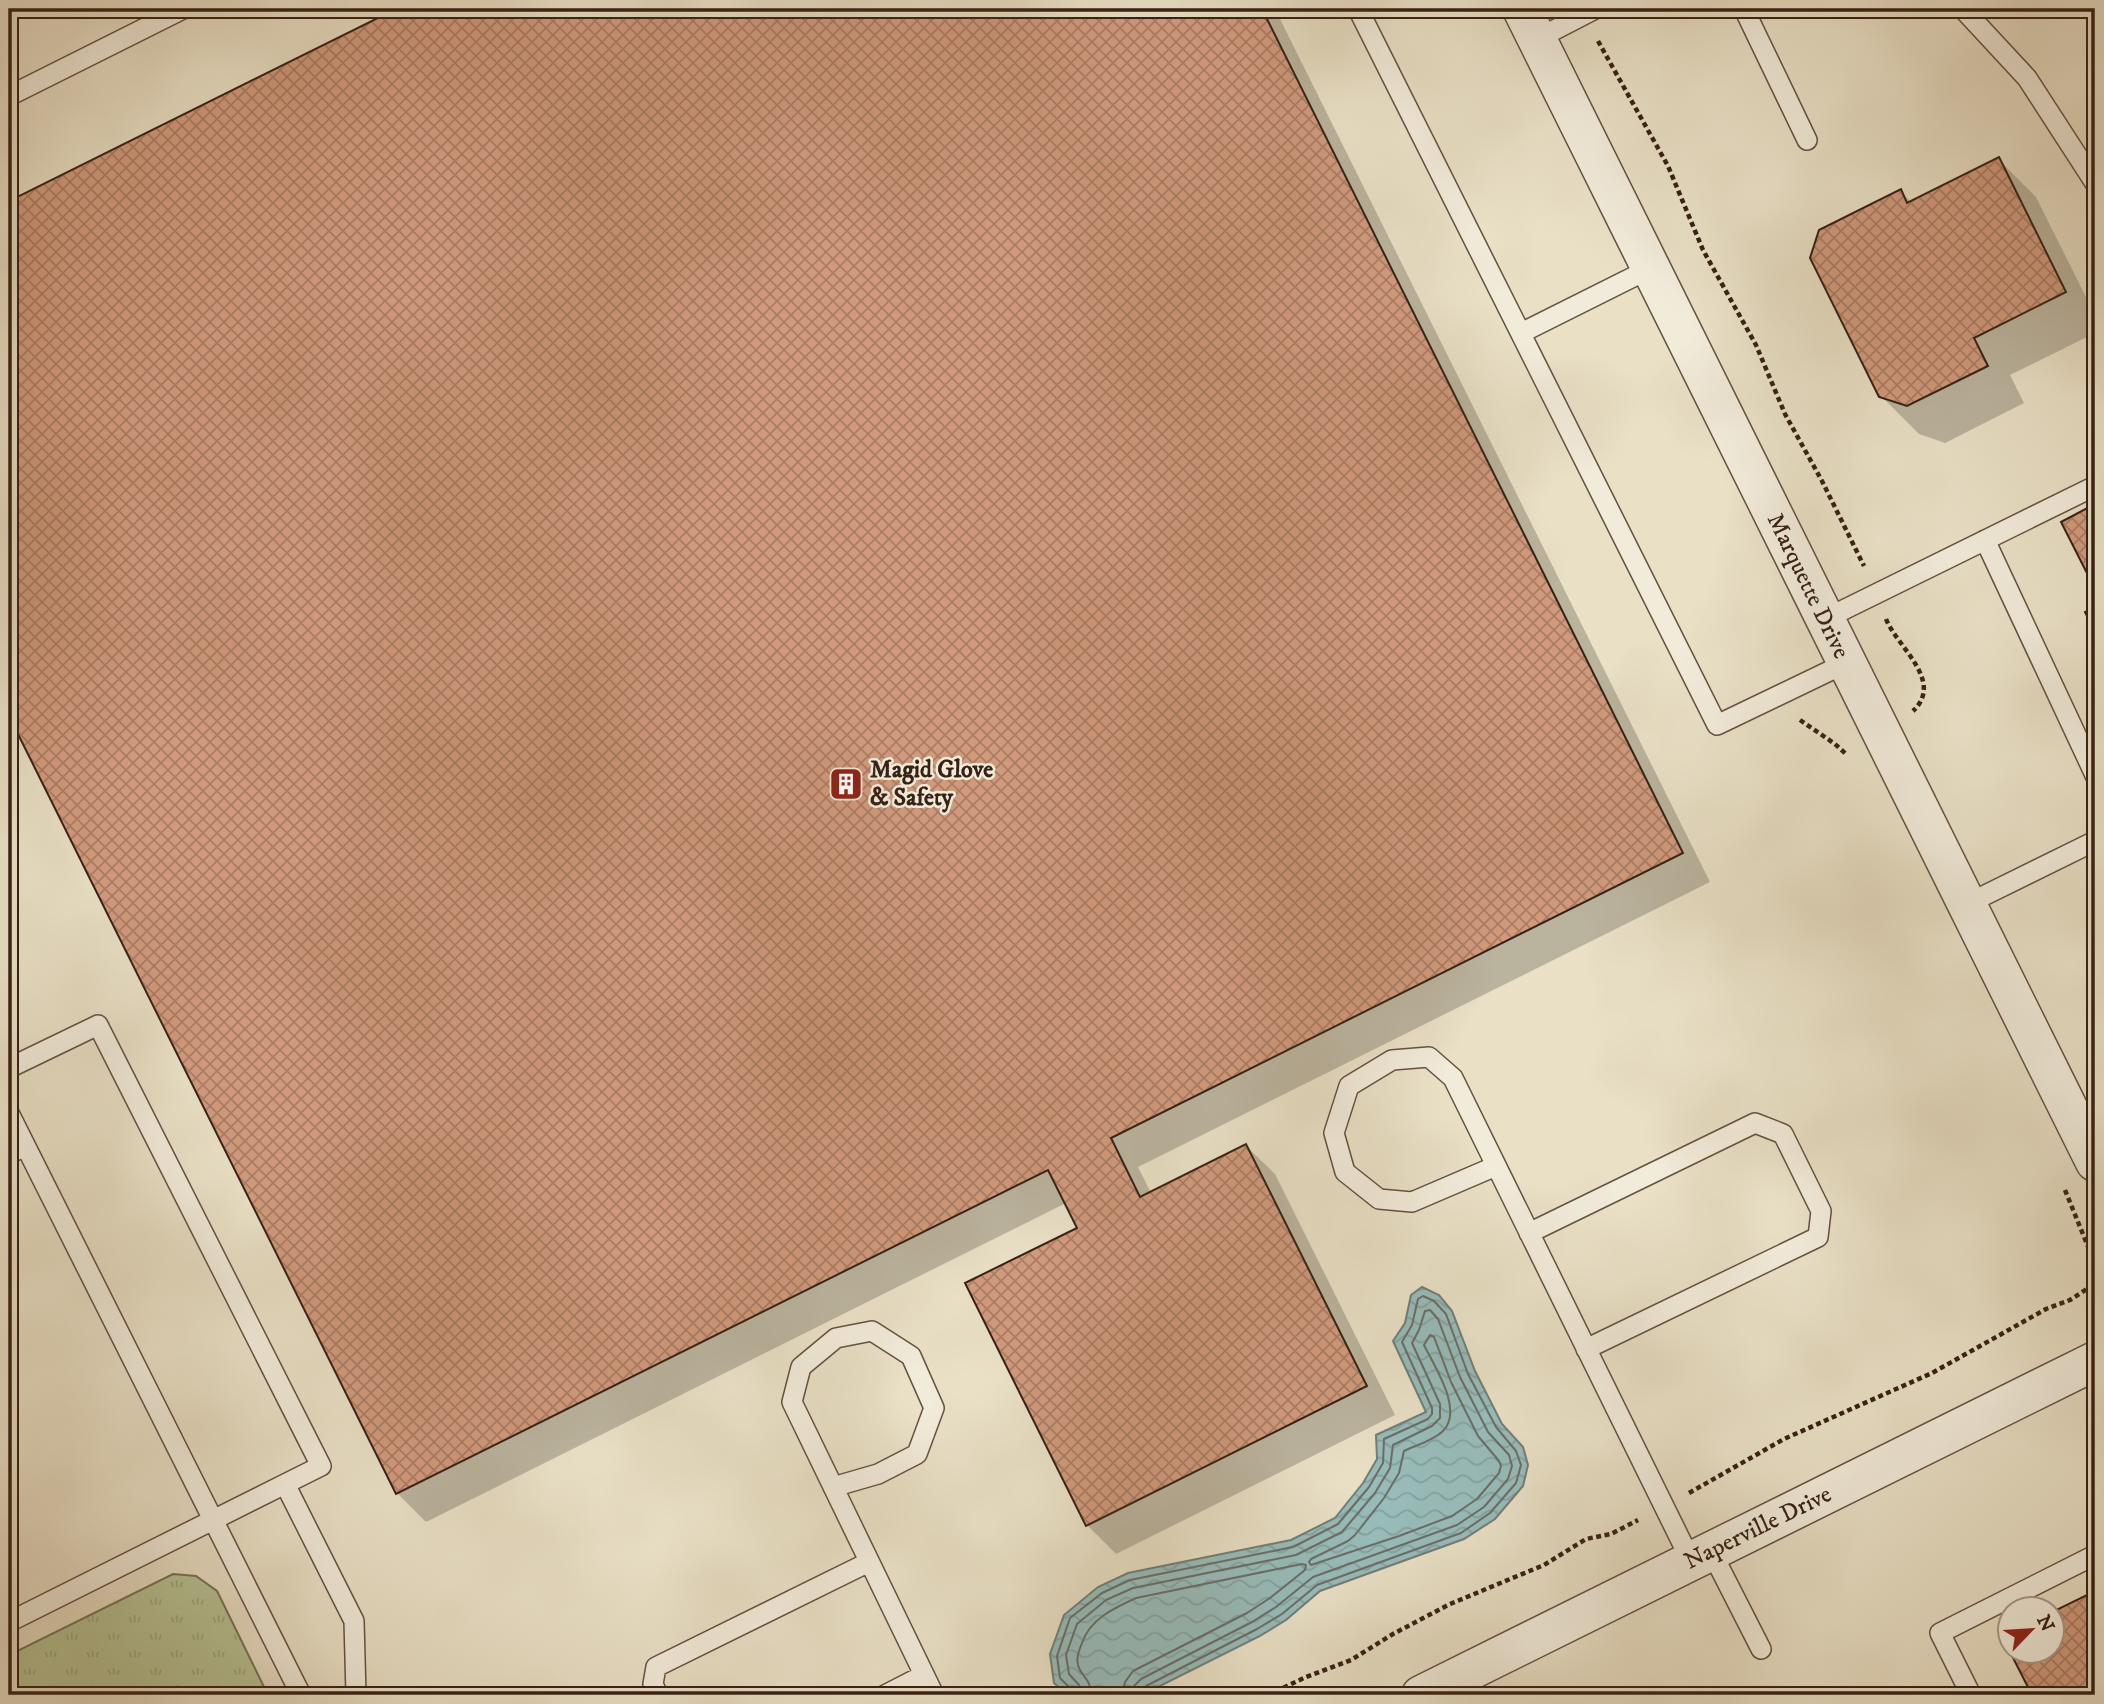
<svg xmlns="http://www.w3.org/2000/svg" width="2104" height="1704" viewBox="0 0 2104 1704" font-family="'IM FELL DW Pica',serif">
<style>
.grass{fill:url(#grass-tufts);stroke:#767255;stroke-width:2}
.water{fill:url(#water-waves);stroke:#717e78;stroke-width:2}
.shadow{fill:#0003}
.lines{fill:none;stroke-linecap:round;stroke-linejoin:round}
.shore{stroke:#686e68;stroke-width:2}
.building{fill:url(#building-cross-hatch);stroke:#372115;stroke-width:2}
.lane-casing{stroke:#645141;stroke-width:22}
.street-casing{stroke:#645141;stroke-width:41}
.path{stroke:#372115;stroke-width:4.5;stroke-dasharray:5 3.5;stroke-linecap:butt}
.lane{stroke:#f1ebda;stroke-width:19}
.street{stroke:#f1ebda;stroke-width:38}
.labels{text-anchor:middle;dominant-baseline:central;stroke-width:5;stroke-linejoin:round;paint-order:stroke}
.street-label{font-size:24px;fill:#372115;stroke:#f1ebda}
.poi-label{font-size:24px;font-weight:bold;fill:#372115;stroke:#f1ebda;text-anchor:start}
</style>
<defs>
<pattern id="grass-tufts" width="24" height="20" patternUnits="userSpaceOnUse" patternTransform="scale(1.75)"><rect width="24" height="20" fill="#b6c295"/><path d="M3 7l-1-3M5 7V3M7 7l1-3M15 17l-1-3M17 17v-4M19 17l1-3" fill="none" stroke="#9da680"/></pattern>
<pattern id="water-waves" width="16" height="10" patternUnits="userSpaceOnUse" patternTransform="scale(1.75)"><rect width="16" height="10" fill="#98bcba"/><path d="M0 5q4-4 8 0t8 0" fill="none" stroke="#84a19f"/></pattern>
<pattern id="building-cross-hatch" width="8" height="8" patternUnits="userSpaceOnUse" patternTransform="scale(1.75)"><rect width="8" height="8" fill="#d19a7d"/><path d="M0 0l8 8M0 8l8-8" fill="none" stroke="#aa7d65"/></pattern>
</defs>
<rect width="100%" height="100%" fill="#e9e0c6"/>
<filter id="stains"><feTurbulence type="fractalNoise" baseFrequency=".00286" numOctaves="4"/><feColorMatrix values="0 0 0 0 .2 0 0 0 0 .09 0 0 0 0 .02 0 0 0 .5 -.17"/></filter>
<radialGradient id="worn" r=".72"><stop offset=".6" stop-color="#630" stop-opacity="0"/><stop offset="1" stop-color="#630" stop-opacity=".3"/></radialGradient>
<path class="grass" d="M173 1574 196 1576 217 1591 268 1695H9V1655Z"/>
<path class="water" d="M1422 1287 1439 1295 1452 1311 1475 1371 1502 1424 1523 1447 1528 1465 1523 1486 1495 1519 1464 1539 1320 1591 1286 1620 1260 1636 1142 1695H1068L1054 1683 1050 1654 1064 1615 1098 1587 1128 1573 1291 1540 1335 1518 1363 1483 1377 1459 1376 1435 1426 1412 1393 1341 1405 1323 1411 1295Z"/>
<path class="shadow" d="M400 9H1275L1710 882 1138 1167 1151 1193 1246 1146 1275 1174 1395 1415 1116 1554 1087 1525 1079 1229 1066 1203 426 1522 397 1493 9 712V203Z
M1999 160 2036 197 2095 315V333L2010 375 2024 403 1945 443 1919 434 1881 396 1900 191 1912 203Z
M2095 1593V1695H2034L2012 1652H2052V1614Z"/>
<g class="lines">
<path class="shore" d="M1430 1335 1434 1337 1451 1382 1478 1436 1499 1461 1501 1466 1499 1473 1477 1499 1452 1516 1399 1536 1311 1565 1309 1562 1311 1559 1348 1541 1355 1535 1384 1498 1399 1473 1404 1451C1416 1445 1433 1441 1443 1431 1464 1410 1434 1366 1424 1345Z
M1072 1695 1071 1689 1060 1678 1057 1656 1070 1618 1102 1593 1130 1580 1293 1547 1338 1524 1369 1487 1383 1463 1384 1439 1428 1419 1432 1414V1408L1402 1342 1412 1325 1418 1299 1423 1296 1434 1301 1446 1314 1468 1374 1496 1427 1516 1451 1521 1465 1516 1483 1490 1513 1461 1533 1317 1585 1282 1614 1257 1629 1146 1686 1142 1690V1695
M1081 1695 1079 1685 1069 1674 1066 1655 1077 1624 1106 1600 1133 1588 1296 1555 1342 1532 1375 1493 1390 1468 1393 1445 1432 1426 1440 1418V1404L1412 1343 1419 1330 1425 1311 1430 1310 1438 1319 1460 1377 1488 1432 1509 1455 1512 1466 1508 1479 1484 1507 1457 1525 1313 1577 1276 1607 1252 1622 1141 1679 1134 1686 1133 1695
M1091 1695C1091 1678 1081 1677 1078 1665 1076 1657 1079 1651 1082 1643 1090 1619 1114 1608 1136 1598L1302 1564 1306 1565 1305 1570 1270 1598 1247 1613 1133 1671 1125 1682 1122 1695"/>
</g>
<path class="building" d="M396 9H1262L1683 853 1111 1138 1140 1197 1246 1144 1367 1386 1086 1526 965 1283 1077 1228 1048 1170 396 1494 9 716V201Z
M1999 157 2066 292 1974 338 1988 366 1907 406 1879 397 1810 258 1819 230 1901 189 1907 203Z
M2095 504V589L2061 522Z
M2095 608V632L2085 612Z
M2095 1591V1695H2032L2010 1652H2052V1612Z
M2010 1633V1649L2003 1636Z"/>
<g class="lines">
<defs>
<path id="lane" d="M1358 9 1717 725 1846 663
M1744 9 1807 140
M1963 9 2027 78 2095 183
M1537 39 1595 9
M9 96 183 9
M1521 333 1651 268
M1985 540 2095 775
M1825 619 2095 486
M1967 904 2095 841
M9 1068 98 1025 321 1466 285 1484 354 1621 356 1695
M9 1113 301 1695
M9 1154 25 1146
M1496 1166 1412 1202 1379 1199 1345 1172 1334 1133 1349 1086 1392 1060 1429 1057 1453 1078 1691 1561
M1529 1233 1755 1123 1783 1134 1821 1211 1818 1237 1586 1349
M833 1487 878 1474 917 1454 934 1408 911 1356 872 1331 836 1338 801 1367 792 1402 934 1695
M1711 1551 1761 1649
M9 1622 285 1484
M658 1695 653 1684 656 1667 869 1562
M885 1695 924 1675
M1971 1695 1940 1633 2095 1555"/>
<path id="street" d="M1522 9 2095 1162
M1421 1695 2095 1361"/>
</defs>
<use href="#lane" class="lane-casing"/>
<use href="#street" class="street-casing"/>
<path class="path" d="M1598 41 1668 166 1703 250 1756 345 1785 414 1822 481 1864 566
M1886 619C1897 647 1945 681 1913 711
M1800 720 1835 744 1846 754
M2065 1190 2089 1249 2095 1259
M1689 1493 1784 1439 1932 1373 2046 1309 2070 1300 2087 1289 2095 1279
M1268 1695 1306 1677 1351 1660 1393 1634 1450 1604 1544 1565 1586 1539 1611 1534 1638 1520"/>
<use href="#lane" class="lane"/>
<use href="#street" class="street"/>
</g>
<defs>
<symbol id="building-square" viewBox="-11 -11 22 22"><rect x="-9" y="-9" width="18" height="18" rx="4" fill="#8f2418" stroke="#f1ebda"/><path d="M-4-6H4V6H1V3H-1V6H-4ZM-2.5-4.3h1.7v1.8h-1.7ZM.8-4.3h1.7v1.8H.8ZM-2.5-1h1.7V.8h-1.7ZM.8-1h1.7V.8H.8Z" fill="#fff"/></symbol>
</defs>
<g fill-rule="evenodd">
<use href="#building-square" x="827" y="765" width="38" height="38"/>
</g>
<g class="labels">
<g class="street-label">
<text transform="translate(1808 586) rotate(64)">Marquette Drive</text>
<text transform="translate(1758 1528) rotate(-26)">Naperville Drive</text>
</g>
<g class="poi-label">
<text x="870" y="770">Magid Glove<tspan x="870" dy="28">&amp; Safety</tspan></text>
</g>
</g>
<rect width="2104" height="1704" fill="none" stroke="#e9e0c6" stroke-width="35"/>
<rect x="10" y="10" width="2083" height="1683" fill="none" stroke="#372115" stroke-width="3.5"/>
<rect x="18" y="18" width="2069" height="1669" fill="none" stroke="#372115" stroke-width="2"/>
<g transform="translate(2031 1630) rotate(65)"><circle r="33" fill="#f1ebda" stroke="#a79a8b" stroke-width="2"/>
<path d="M0-5L12 26L0 18L-12 26Z" fill="#8f2418"/>
<text y="-10" font-size="19" font-weight="bold" text-anchor="middle" fill="#372115">N</text>
</g>
<rect width="100%" height="100%" filter="url(#stains)"/>
<rect width="100%" height="100%" fill="url(#worn)"/>
</svg>
